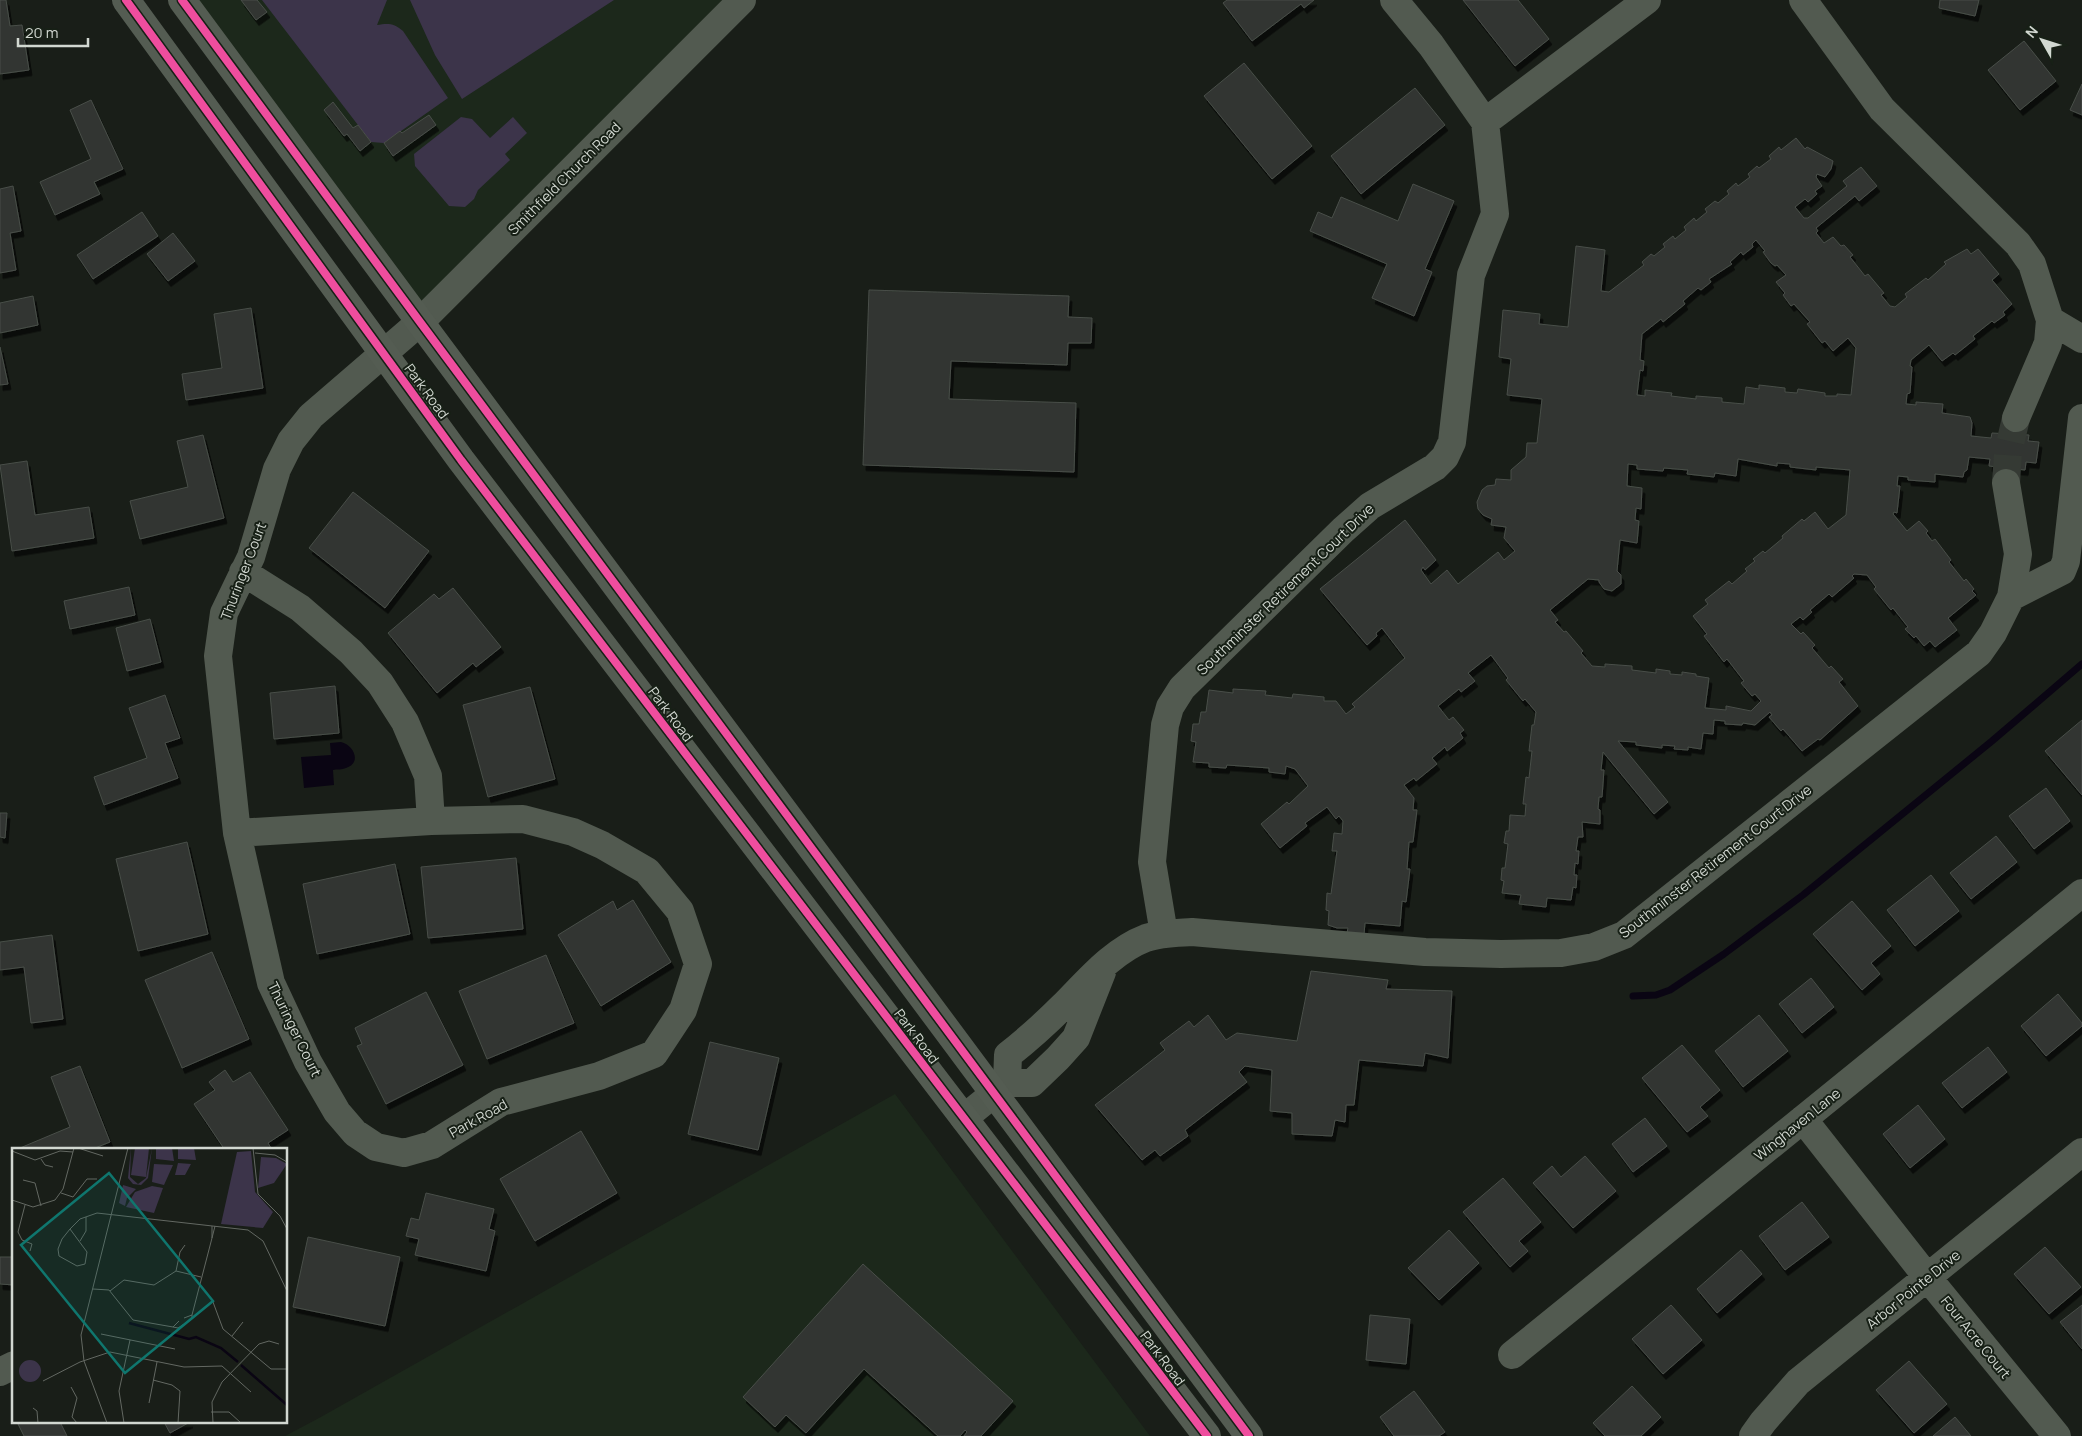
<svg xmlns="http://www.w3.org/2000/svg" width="2082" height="1436" viewBox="0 0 2082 1436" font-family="Manrope,sans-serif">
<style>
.built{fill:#1c281b}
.green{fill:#3c344a}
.water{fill:#0a0513}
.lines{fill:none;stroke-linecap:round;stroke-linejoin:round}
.stream{stroke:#0a0513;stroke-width:7}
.building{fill:#303530;stroke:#494e49;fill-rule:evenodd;filter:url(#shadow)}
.street-tunnel{stroke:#353a34;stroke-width:28;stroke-dasharray:28 14;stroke-linecap:butt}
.street{stroke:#525a50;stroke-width:28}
.secondary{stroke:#545c52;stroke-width:28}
.cycleway-casing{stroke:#172016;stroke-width:11}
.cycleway{stroke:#ef4d9e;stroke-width:8}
.labels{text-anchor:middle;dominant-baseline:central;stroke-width:4;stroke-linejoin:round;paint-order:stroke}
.street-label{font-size:14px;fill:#d2d8d1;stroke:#172016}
.inset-river{fill:none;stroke:#0a0513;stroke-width:2.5}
.inset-road{fill:none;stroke:#636862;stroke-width:1}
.view{fill:#0f766e;fill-opacity:0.15;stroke:#0f766e;stroke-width:2.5}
.inset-edge{fill:none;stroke:#d2d8d1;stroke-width:2.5}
</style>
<defs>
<filter id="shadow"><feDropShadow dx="3" dy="5.5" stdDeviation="0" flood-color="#0009"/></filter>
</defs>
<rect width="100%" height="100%" fill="#191e18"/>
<path class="built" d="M195 0H734L425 309Z
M895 1094 1150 1436H285L319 1418Z"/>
<path class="green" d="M262 0H387L377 25C388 23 394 23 403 31L448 98 384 143 371 142Z
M410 0H614L462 99 435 55Z
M461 117 472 119 490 138 513 117 527 133 505 154 510 160 478 190 474 199 465 207 449 206 415 166 414 154Z"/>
<path class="water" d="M341 742C354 745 362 763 346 768 342 770 337 769 333 770L334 785 304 788 301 757 331 755 330 743Z"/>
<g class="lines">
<path class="stream" d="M1633 996 1656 995 1670 990 1724 954 1803 895 1992 741 2082 664"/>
</g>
<path class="building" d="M0 0H6L10 26 22 25 29 70 0 74Z
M241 0H257L267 12 256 20Z
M1227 0H1314L1304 8 1301 4 1252 41 1223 3Z
M1463 0H1518L1549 39 1515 66Z
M1940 0H1979L1975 16 1939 8Z
M2024 41 2056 81 2020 110 1988 70Z
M1244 63 1312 146 1272 179 1204 96Z
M2082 84V115L2070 110Z
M1415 88 1445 125 1361 194 1331 156Z
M91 100 123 169 94 182 100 194 55 215 40 182 91 159 70 110Z
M333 102 353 128 358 125 371 142 360 151 347 134 344 136 324 110Z
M429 115 436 125 393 156 384 143 400 131 402 133Z
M1796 138 1805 149 1807 147 1833 161 1831 169 1825 177 1817 174 1816 177 1822 186 1815 191 1817 194 1808 202 1805 199 1795 207 1804 218H1808L1847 186 1843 181 1861 167 1877 186 1859 201 1855 196 1816 228 1818 231 1816 233 1824 243 1833 237 1841 246 1844 245 1853 255 1850 257 1865 276 1868 274 1884 293 1881 295 1890 306 1895 307 1907 297 1905 294 1926 278 1928 280 1946 264 1944 262 1967 249 1971 254 1978 249 1999 274 1992 280 2012 304 2003 312 2005 315 1994 323 1992 321 1973 336 1975 339 1955 355 1953 353 1942 361 1929 345 1911 360 1910 366 1912 367 1910 393 1907 394 1906 404 1916 405V402L1943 404 1942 413 1970 417 1972 423 1971 436 1991 438 1992 433 2029 435 2028 441 2039 442 2036 463 2026 462 2025 470 1989 466 1990 459 1969 457 1967 470 1964 472 1963 477 1935 474V482L1908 480V477L1898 476 1897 486H1900L1897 513 1894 512 1893 514 1907 531 1919 521 1928 531 1926 533 1932 541 1935 539 1951 560 1949 562 1964 581 1966 579 1974 589 1972 591 1976 595 1948 618 1957 630 1935 647 1930 641 1924 646 1916 636 1914 638 1905 629 1908 627 1893 608 1891 610 1874 589 1876 587 1867 575 1854 574 1852 576 1854 578 1832 597 1829 594 1810 610 1812 612 1803 620 1800 617 1791 624 1801 634 1803 632 1815 645 1812 648 1829 668 1831 666 1843 679 1839 682 1858 706 1820 740 1818 739 1802 751 1783 729 1781 731 1769 717 1772 715 1770 712 1755 725 1743 723 1742 725 1725 724V721L1714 720 1713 734 1703 733 1701 749 1688 747V750L1674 749 1675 746 1662 745V748L1636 745V742L1618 741 1668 802 1654 814 1603 752 1601 770H1604L1602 797H1599L1598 809 1600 810V824L1582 822 1583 837H1578L1576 851H1579L1578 864 1575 863 1574 875H1577L1576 888 1573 887 1571 900 1547 898 1546 907 1519 904 1521 895 1502 893 1504 881 1501 880 1502 868H1505L1508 844 1504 843 1506 831H1509L1510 815 1525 816 1526 804H1523L1526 777 1529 778 1532 751H1529L1532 725H1534L1536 712 1525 699 1523 701 1506 680 1508 678 1491 655 1468 673 1475 681 1461 692 1459 689 1438 706 1449 720 1453 717 1464 730 1460 733 1463 738 1447 751 1445 747 1432 758 1437 764 1416 781 1414 778 1404 785 1414 798 1413 810H1417L1413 842H1409L1407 869H1410L1406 902 1402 901 1400 926 1365 923 1364 934 1347 933 1348 928H1337L1328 925 1329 911 1326 910 1327 893 1331 894 1337 851H1332L1334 833 1342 834 1343 821 1339 816 1336 819 1327 807 1305 823 1307 826 1280 848 1261 824 1287 802 1289 804 1308 786 1295 769 1286 766 1285 774 1269 772V768L1227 765 1226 768 1209 767V763L1193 762 1196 742 1191 741 1193 724H1199L1201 712H1206L1209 690 1233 693V689L1266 691 1265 695 1292 698 1293 694 1324 697V701H1336L1346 714 1355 707 1352 704 1405 658 1382 628 1376 633 1377 636 1367 645 1320 589 1405 520 1436 560 1425 570 1423 567 1421 570 1431 584 1447 570 1458 584 1498 552 1504 560 1515 551 1504 538 1506 527 1491 525 1492 519 1483 515 1478 509 1477 502 1482 490 1487 486 1495 485 1496 479 1511 480V470L1526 457 1527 443H1537L1542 399 1507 395 1511 359 1499 357 1503 310 1540 314 1539 324 1568 327 1576 246 1605 250 1601 291 1609 292 1644 265 1642 262 1651 254 1654 256 1665 247 1663 244 1673 236 1675 239 1686 230 1684 227 1694 218 1696 221 1707 212 1705 209 1715 201 1718 203 1729 194 1727 191 1736 183 1738 186 1750 177 1748 174 1757 166 1759 168 1771 159 1769 156 1779 147 1781 150ZM1756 240 1765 251 1763 252 1771 263 1775 266 1777 265 1786 275 1776 282 1785 293 1783 295 1791 306 1794 304 1810 322 1807 324 1822 343 1825 341 1833 351 1848 338 1856 348 1851 395 1837 394V396H1825V393L1798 389 1797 393 1785 392V388L1759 385V389L1746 387 1744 404 1722 402V398L1696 396V399L1671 396 1672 393 1645 390V396L1637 395 1640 370 1643 371 1644 361 1640 360 1642 334 1661 319 1663 322 1685 304 1683 301 1698 288 1701 290 1711 282 1709 279 1732 264 1730 262 1741 252 1743 255 1753 247 1752 244ZM1738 459 1777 466V463L1790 464V467L1816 470V467L1850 470 1846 515 1828 529 1815 512 1804 521 1802 519 1782 536 1783 538 1765 553 1763 551 1753 559 1755 561 1745 569 1747 571 1732 584 1729 581 1705 600 1708 604 1693 616 1707 634 1704 636 1724 662 1727 659 1744 681 1741 683 1752 696 1755 694 1761 701 1751 711 1726 706V710L1705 708 1709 678 1696 676V674L1682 672V675L1670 674V671L1656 669V673L1632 670V666L1605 664V667L1592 666 1581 653 1583 651 1566 631 1564 632 1555 622 1558 620 1550 610 1588 579 1599 580V582L1604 589 1612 591 1621 584V575L1617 571 1620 540 1637 543 1639 521 1635 520 1636 508 1641 509 1642 488 1627 486 1628 464 1637 465V469L1663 471 1664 468 1688 470 1687 474 1714 477 1715 473 1736 476Z
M1413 184 1454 201 1425 269 1432 272 1414 316 1372 298 1387 264 1310 231 1318 212 1332 218 1341 197 1398 221Z
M13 186 21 231 10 233 16 270 0 273V189Z
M142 212 158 236 93 279 77 255Z
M173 233 195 261 168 281 147 254Z
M869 290 1069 296 1068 317 1092 318 1091 343H1068L1067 365 951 361 949 399 1076 403 1074 472 863 465Z
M33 296 38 325 0 333V303Z
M251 308 263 388 186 400 182 374 222 368 214 314Z
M0 347 8 384 0 385Z
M203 435 224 518 140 539 130 501 188 487 177 441Z
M27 461 35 515 89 507 94 538 12 551 0 465Z
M353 492 429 551 385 608 309 548Z
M129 587 135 615 70 629 64 601Z
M453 588 501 647 476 667 473 663 437 693 388 633 434 594 439 599Z
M150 619 161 662 127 671 116 628Z
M335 686 339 733 274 739 270 693Z
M530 687 555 779 488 797 463 705Z
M165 695 180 738 165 743 178 778 104 805 94 777 147 758 129 708Z
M2082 720V795L2045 751Z
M2046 788 2070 821 2034 849 2009 816Z
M0 813H7L5 838 0 837Z
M1996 836 2017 862 1971 899 1950 873Z
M187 842 208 934 138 951 116 859Z
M516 858 523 929 428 938 421 867Z
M395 864 410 934 317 954 303 884Z
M1931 875 1959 911 1915 946 1887 910Z
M633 900 671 962 601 1006 558 935 613 901 617 910Z
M1852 901 1891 946 1871 963 1880 974 1862 990 1813 934Z
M52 935 63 1019 31 1023 24 967 0 970V942Z
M212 952 249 1039 182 1068 145 980Z
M546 955 574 1023 487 1059 459 991Z
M1311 971 1388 980 1386 989 1452 991 1448 1058 1425 1053 1423 1066 1359 1060 1354 1105H1346L1345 1122 1335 1120 1332 1136 1292 1134V1113L1270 1111 1272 1070 1245 1066 1239 1072 1247 1082 1185 1130 1188 1136 1160 1156 1155 1150 1142 1160 1095 1105 1165 1050 1160 1043 1189 1021 1194 1027 1208 1015 1226 1040 1237 1033 1297 1041Z
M1811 978 1834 1007 1802 1033 1779 1004Z
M426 992 463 1065 386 1104 357 1046 362 1044 355 1028Z
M2058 994 2082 1023V1026L2046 1056 2021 1026Z
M1759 1015 1788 1051 1743 1087 1715 1051Z
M710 1042 779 1058 758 1150 688 1134Z
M1682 1045 1720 1090 1700 1107 1708 1116 1687 1132 1642 1078Z
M1988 1047 2007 1072 1962 1108 1942 1083Z
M80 1066 110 1142 90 1150H21L20 1148 70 1127 51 1077Z
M225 1070 233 1082 250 1072 288 1130 268 1143 272 1150H225L194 1104 215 1090 209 1082Z
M1918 1105 1945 1139 1910 1168 1883 1134Z
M1645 1118 1667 1146 1633 1172 1612 1144Z
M581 1131 617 1193 535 1241 500 1179Z
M1585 1156 1616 1191 1573 1228 1533 1183 1552 1166 1561 1177Z
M1503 1178 1541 1222 1519 1241 1528 1251 1510 1267 1463 1212Z
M426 1193 494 1209 489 1229 495 1231 486 1271 415 1255 419 1239 406 1236 411 1218 419 1220Z
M1802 1202 1829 1237 1785 1270 1759 1236Z
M1449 1230 1479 1263 1439 1300 1408 1268Z
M308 1237 400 1257 385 1326 293 1307Z
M2045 1247 2081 1287 2049 1314 2014 1274Z
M1741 1250 1762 1274 1717 1313 1697 1289Z
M0 1257H14V1285L0 1284Z
M863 1264 1013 1401 981 1436H964L967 1432 965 1430 960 1436H938L864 1369 806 1433 786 1415 775 1427 743 1397Z
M1671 1305 1702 1340 1663 1374 1632 1339Z
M2082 1305V1349L2060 1322Z
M1370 1315 1410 1319 1406 1364 1366 1360Z
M1909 1361 1947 1404 1914 1433 1876 1390Z
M1632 1386 1661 1417 1641 1436H1605L1593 1423Z
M1414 1391 1445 1432 1439 1436H1394L1380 1417Z
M1955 1417 1971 1436H1933Z
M17 1422H60L67 1436H24Z
M164 1422H190L170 1433Z"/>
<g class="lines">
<path class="street-tunnel" d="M2006 483 2008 453 2016 418"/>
<path class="street" d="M1394 0 1431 45 1485 122
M1803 0 1882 109 2018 244 2032 264 2050 320
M2016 418 2048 343 2050 320 2082 339
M2006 483 2018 554 2011 597 2062 571 2066 561 2082 418
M243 572 300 608 351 652 380 683 405 722 428 776 431 821
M237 833 431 821 523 819 573 832 602 845 647 871 680 911 698 964 683 1010 654 1054 599 1076 501 1102 432 1145 404 1153 376 1147 355 1133 337 1112 308 1062 271 983 237 833 218 656 224 613 251 557 277 469 291 441 311 416 420 322 742 0
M1164 934 1152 862 1165 725 1170 707 1182 688 1343 530 1370 506 1435 467 1445 457 1452 442 1471 275 1495 214 1485 122 1647 0
M1007 1083 1008 1055C1027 1040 1045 1024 1063 1006 1087 982 1112 951 1146 938 1160 933 1177 933 1192 932L1425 952 1501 954 1561 953 1594 947 1624 935 1979 653 1993 633 2011 597
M964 1118 1007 1083H1032L1058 1058 1076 1038 1102 972
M1803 1119 1927 1277 2057 1436
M1512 1355 2082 893
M0 1372 14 1365
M1753 1436 1763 1422 1798 1382 2082 1152"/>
<path class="secondary" d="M126 0 461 460 1207 1436
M182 0 420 322 1249 1436"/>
<defs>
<path id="cycleway" d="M126 0 461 460 1207 1436
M182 0 420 322 1249 1436"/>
</defs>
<use href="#cycleway" class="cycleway-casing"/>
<use href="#cycleway" class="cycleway"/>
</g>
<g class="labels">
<g class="street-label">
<text transform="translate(564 178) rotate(-45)">Smithfield Church Road</text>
<text transform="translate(427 391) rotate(54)">Park Road</text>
<text transform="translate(243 571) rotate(-69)">Thuringer Court</text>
<text transform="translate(1285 589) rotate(-44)">Southminster Retirement Court Drive</text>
<text transform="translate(671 714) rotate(53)">Park Road</text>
<text transform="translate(1715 861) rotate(-38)">Southminster Retirement Court Drive</text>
<text transform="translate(295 1029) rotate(64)">Thuringer Court</text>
<text transform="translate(917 1036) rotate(53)">Park Road</text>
<text transform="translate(478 1118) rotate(-29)">Park Road</text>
<text transform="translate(1797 1124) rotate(-39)">Winghaven Lane</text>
<text transform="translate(1913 1289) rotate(-39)">Arbor Pointe Drive</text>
<text transform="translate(1976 1337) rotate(51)">Four Acre Court</text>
<text transform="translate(1163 1358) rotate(53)">Park Road</text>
</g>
</g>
<g transform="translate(12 1148)">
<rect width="275" height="275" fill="#191e18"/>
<path d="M119 0 118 29 126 36 134 30 140 0 136 30 129 37 121 36 116 30ZM123 0H137L134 29 119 27ZM144 0H160L162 13 144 11ZM166 0H182L184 12 166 11ZM239 3 243 44 261 64 251 80 209 76 225 4ZM249 9 264 10 275 16 262 35 246 40ZM166 15 179 16 173 27H163ZM142 16 161 17 152 37 140 34ZM111 37 124 41 115 50 113 58 107 55ZM140 38 151 40 142 65 114 59 123 44ZM7 223a11 11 0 1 1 22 0a11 11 0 1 1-22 0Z" fill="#3c344a"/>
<path class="inset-river" d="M117 175 177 191 184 189 209 200 226 214M229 217 275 257"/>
<path class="inset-road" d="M66 0 91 8M241 0 246 46 268 68 275 81M0 3 23 12 48 3 61 4M243 5 263 7 275 14M29 11 33 17 41 19M11 32 23 35 29 58M49 45 61 49 75 31H85M0 52 21 59 43 52 51 41 62 0M13 57 6 84 10 92 20 96 18 103M200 78V90L203 78M58 81 75 104 73 116 65 118 47 108 46 101 50 91 58 81 68 71 85 65 236 82 251 93 275 143M68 93 74 83V69M164 123 168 104 173 97M81 141 97 142 121 172 161 179M98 143 112 132 142 137 164 123 189 129M201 154 211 181 259 221H275M180 167 200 90M167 173 161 179 166 180 180 171V167L172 170M89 186 163 201M220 188 231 174M141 232 160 237 168 243 166 275M31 233 68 214 98 204 172 219 210 218 239 244M59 239 65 250 60 269 65 275M137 255 145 214M21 260 25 263 26 275M199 264H217L229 275M95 275 72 213 69 187 116 0M112 275 107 243 118 192M201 275 200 254 210 234 247 196 257 193 267 196"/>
<path class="view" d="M97 25 201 153 113 225 9 97Z"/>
<rect width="275" height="275" class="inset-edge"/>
</g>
<g transform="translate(2042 40) rotate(309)" stroke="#172016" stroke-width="4" paint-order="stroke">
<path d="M0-4L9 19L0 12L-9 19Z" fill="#d2d8d1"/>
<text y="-8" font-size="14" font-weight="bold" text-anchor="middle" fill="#d2d8d1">N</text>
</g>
<path d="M18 38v8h70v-8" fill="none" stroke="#d2d8d1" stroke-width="2.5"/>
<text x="25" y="38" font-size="15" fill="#d2d8d1" stroke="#172016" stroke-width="4" paint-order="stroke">20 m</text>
</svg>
